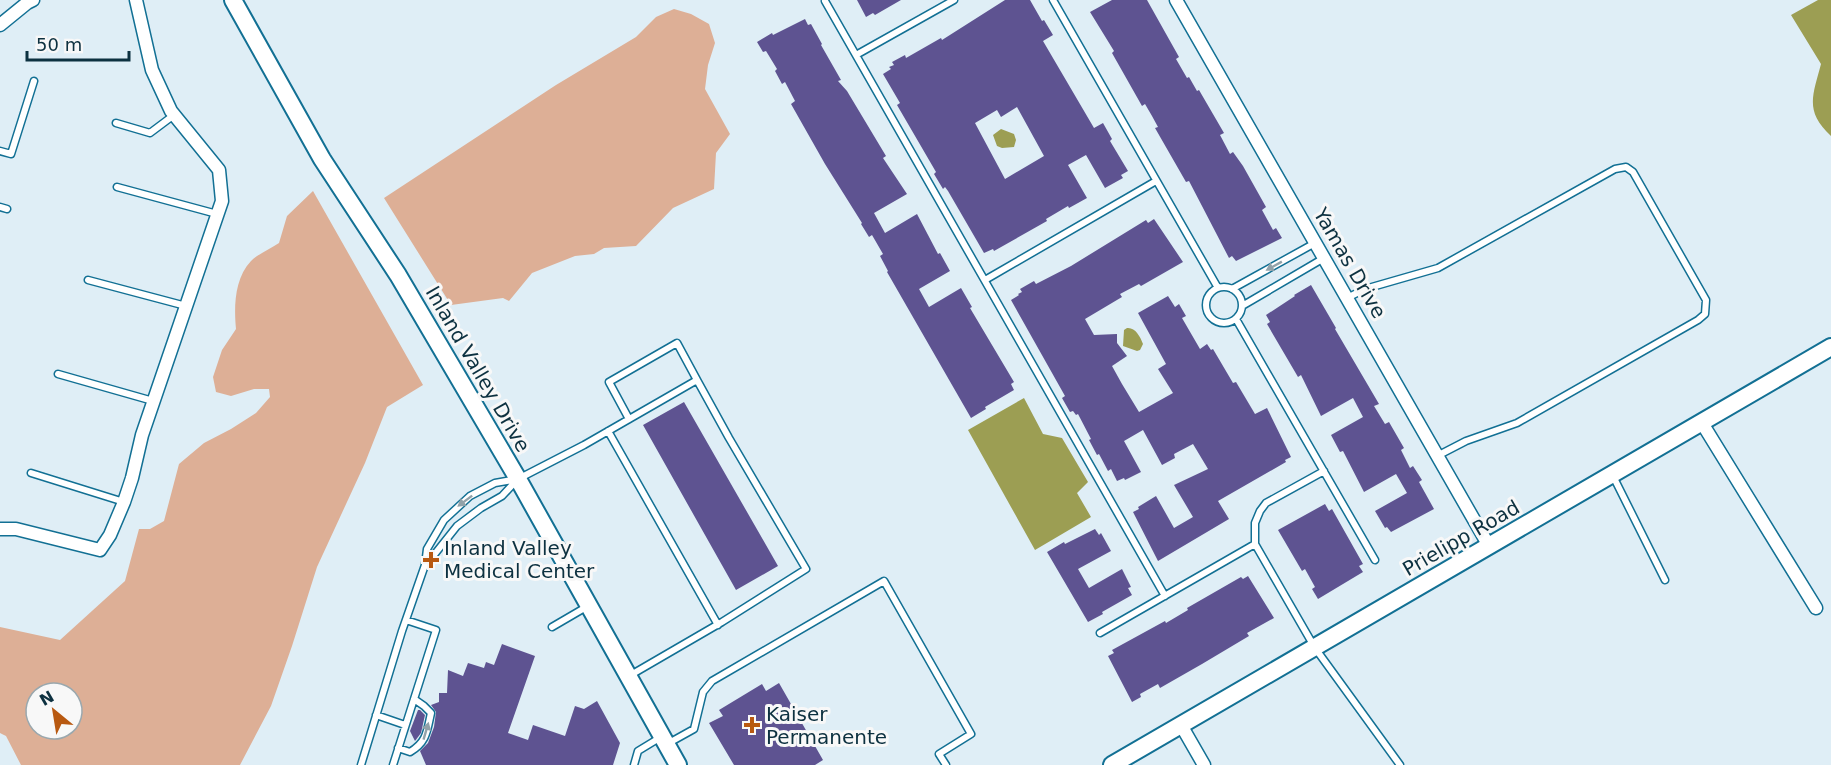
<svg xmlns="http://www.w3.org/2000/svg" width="1831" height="765" viewBox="0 0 1831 765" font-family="'DejaVu Sans',sans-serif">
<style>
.green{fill:#ddaf96;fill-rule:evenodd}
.water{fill:#9c9e53}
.building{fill:#5e5391;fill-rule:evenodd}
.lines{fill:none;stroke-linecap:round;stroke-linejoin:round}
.lane-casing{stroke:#127094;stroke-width:9}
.street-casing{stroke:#127094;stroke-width:15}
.secondary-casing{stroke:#127094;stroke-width:20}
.lane{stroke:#fff;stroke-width:6}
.street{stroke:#fff;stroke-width:12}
.secondary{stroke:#fff;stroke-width:16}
.oneway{fill:#92a2a9}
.poi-dot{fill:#b85911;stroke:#f8f8f8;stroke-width:2}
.labels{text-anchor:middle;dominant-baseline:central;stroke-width:6;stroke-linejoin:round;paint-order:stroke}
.street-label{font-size:20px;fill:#0d3140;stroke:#f8f8f8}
.poi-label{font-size:20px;fill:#0d3140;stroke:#f8f8f8;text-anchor:start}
</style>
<rect width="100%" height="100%" fill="#dfeef6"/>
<path class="green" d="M674 9 691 14 709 24 715 43 708 65 705 89 730 134 716 153 714 189 673 208 636 246 604 248 594 254 575 256 532 273 509 301 503 298 451 305 384 198 556 85 636 37 656 17Z
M313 191 423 385 387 407 365 463 317 567 292 646 271 706 240 765H21L6 736 0 733V627L60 640 125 581 139 529H150L164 521 179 464 204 443 231 429 256 413 270 397 269 389H254L231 396 216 392 213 377 222 350 236 329C234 308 234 279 251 261 258 254 270 249 279 243L287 216ZM36 693H72V729H36Z"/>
<path class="water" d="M1818 0H1831V136C1804 111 1813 95 1821 64L1791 15Z
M1001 129 1014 134 1016 140 1014 147 1002 148 997 146 993 135Z
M1127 328C1135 327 1140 336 1143 344L1140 350 1137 351 1123 346 1124 330Z
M1024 398 1043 434 1062 438 1088 482 1077 493 1091 517 1035 550 968 430Z"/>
<path class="building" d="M857 0H901L875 15 873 13 866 17Z
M1005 0H1030L1042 21 1044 20 1053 35 1043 41 1094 128 1103 123 1112 139 1110 141 1128 171 1121 175 1123 178 1105 188 1086 155 1068 165 1087 198 1069 208 1068 206 1046 219 1047 221 994 251 993 249 984 253 948 191 945 187 943 189 934 174 936 172 897 105 900 103 883 74 891 69 889 67 894 65 892 62 905 55 906 58 941 38 942 40ZM1017 107 1044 156 1005 179 975 123 997 110 1001 117Z
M1112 0H1147L1179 57 1176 59 1187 78 1189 77 1197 91 1199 90 1224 133 1220 135 1230 154 1233 152 1243 166 1266 207 1262 210 1273 230 1276 228 1282 238 1236 261 1232 256 1229 258 1189 181 1186 182 1155 128 1158 127 1152 116 1145 104 1142 106 1112 53 1114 51 1090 12Z
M805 19 808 25 811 24 822 44 821 45 841 80 838 81 847 91 886 156 883 158 907 194 874 213 885 233 917 214 938 254 940 253 950 271 919 289 929 307 961 288 972 307 970 308 1014 382 1011 384 1014 390 985 407 986 409 971 418 887 272 888 271 880 256 883 254 872 235 869 237 861 224 862 223 825 164 791 104 795 101 785 82 782 84 775 71 777 69 766 51 763 52 757 42 772 33 773 35Z
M1154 219 1183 262 1141 286 1139 284 1120 294 1122 297 1085 319 1094 335 1117 334V343L1127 356 1112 366 1122 384 1139 412 1173 393 1158 369 1166 364 1138 313 1168 296 1175 307 1179 304 1186 316 1182 318 1200 349 1207 344 1211 350 1213 349 1233 383 1236 382 1255 414 1267 408 1291 457 1285 460 1286 462 1218 501 1229 519 1158 561 1133 512 1139 509 1138 507 1156 496 1174 528 1193 517 1174 485 1208 469 1193 444 1174 454 1175 458 1162 465 1143 430 1124 441 1141 472 1125 480 1124 478 1117 481 1111 469 1108 471 1099 454 1097 455 1089 440 1091 439 1078 414 1076 415 1073 411 1070 412 1062 398 1065 396 1011 300 1019 295 1018 294 1022 292 1020 289 1034 281 1036 284 1071 266 1146 220 1148 223Z
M1311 285 1336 328 1335 329 1379 404 1374 406 1385 424 1389 422 1404 448 1401 450 1410 468 1413 466 1422 480 1419 482 1434 509 1391 532 1387 527 1385 528 1375 511 1407 493 1396 474 1364 492 1343 451 1340 452 1331 435 1363 417 1353 398 1321 416 1301 375 1298 377 1267 324 1270 322 1266 315 1295 296 1294 295Z
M684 402 778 566 736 590 643 425Z
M1325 504 1329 511 1332 509 1363 564 1359 566 1363 572 1318 599 1312 589 1315 587 1305 569 1302 571 1278 530Z
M1095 529 1099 535 1101 533 1111 551 1078 569 1089 588 1122 569 1131 587 1128 588 1132 595 1102 612 1103 614 1088 622 1047 552 1064 542 1065 544Z
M1248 576 1274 618 1247 633 1249 636 1202 664 1160 688 1158 684 1140 694 1141 697 1132 702 1108 656 1114 653 1112 650 1165 621 1166 623 1188 610 1187 608 1241 577 1243 579Z
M502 644 535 656 508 733 528 740 533 725 565 736 575 706 584 709 597 701 620 743 613 765H426L420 751 428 743 434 727 436 712 431 705 439 702V693H447L448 670 463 676 468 663 484 668 486 662 494 665Z
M779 683 823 760 815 765H734L709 723 723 716 719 710 762 684 766 691Z
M418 710H420L425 715 421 733 415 741 410 731Z"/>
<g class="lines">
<defs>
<path id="lane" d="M1053 0 1218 288
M825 1 1165 596
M856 55 954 0
M116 123 150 133 174 115
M0 151 11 154 34 81
M117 187 217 214
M0 207 7 209
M88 280 186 306
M985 280 1156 181
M1206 305a18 18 0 1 1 36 0a18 18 0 1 1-36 0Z
M1232 289 1315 243
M1347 298 1365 289 1438 268 1615 169 1626 167 1633 172 1706 300 1705 314 1698 320 1517 423 1466 441 1437 456
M1242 306 1324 258
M1236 319 1375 560
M58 374 153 401
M629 419 609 382 677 343 697 380
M608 431 718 625
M1324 471 1266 503 1260 511 1255 523V544L1315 648 1400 765
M31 473 124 502
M1613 476 1665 580
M426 565 457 526 481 508 502 496 516 481
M552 627 588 606
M1100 633 1255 544
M376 715 405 725
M667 744 694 729 703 692 712 681 884 581 971 734 939 754 946 765
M398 748 410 752C427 742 427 731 431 713L424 706 414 699
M361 765 402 631 425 565 427 549 444 520 470 496 495 483 518 479 584 445 697 380 729 438 806 569 722 622 629 676
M393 765 436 630 406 620
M634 765 638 751 661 737"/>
<path id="street" d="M1176 0 1489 546
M0 25 27 3 33 0
M1702 423 1816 608
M0 529H16L100 550 110 535 124 502 132 478 142 435 222 201 219 170 171 111 152 70 136 0
M1181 725 1204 765"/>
<path id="secondary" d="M233 0 322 159 398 275 518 479 678 765
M1112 765 1831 347"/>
</defs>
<use href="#lane" class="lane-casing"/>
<use href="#street" class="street-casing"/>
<use href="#secondary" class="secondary-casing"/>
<use href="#lane" class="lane"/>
<use href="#street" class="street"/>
<use href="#secondary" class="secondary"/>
</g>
<defs><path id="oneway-solid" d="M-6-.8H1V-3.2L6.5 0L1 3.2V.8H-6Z" transform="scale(1.5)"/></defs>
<g class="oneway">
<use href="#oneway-solid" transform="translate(1274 266) rotate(151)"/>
<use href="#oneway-solid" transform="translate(465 501) rotate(143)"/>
<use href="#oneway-solid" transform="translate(426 731) rotate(-74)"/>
</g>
<g class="poi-dot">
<path d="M428 551h6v6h6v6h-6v6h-6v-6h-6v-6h6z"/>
<path d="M749 716h6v6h6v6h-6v6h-6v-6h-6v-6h6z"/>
</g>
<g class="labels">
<g class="street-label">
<text transform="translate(1350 263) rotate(60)">Yamas Drive</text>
<text transform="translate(478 369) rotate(60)">Inland Valley Drive</text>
<text transform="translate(1461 538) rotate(-30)">Prielipp Road</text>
</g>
<g class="poi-label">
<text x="444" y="548">Inland Valley<tspan x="444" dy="23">Medical Center</tspan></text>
<text x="766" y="714">Kaiser<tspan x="766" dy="23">Permanente</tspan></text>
</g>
</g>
<g transform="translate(54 711) rotate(330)"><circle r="28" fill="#f8f8f8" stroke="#9aa8ae" stroke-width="1.5"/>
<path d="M0-4.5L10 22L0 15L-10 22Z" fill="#b85911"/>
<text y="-9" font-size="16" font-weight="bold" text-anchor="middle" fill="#0d3140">N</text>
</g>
<path d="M27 51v9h102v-9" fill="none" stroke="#0d3140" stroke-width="3"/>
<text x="36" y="51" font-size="18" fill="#0d3140" stroke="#f8f8f8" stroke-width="4.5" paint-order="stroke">50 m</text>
</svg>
